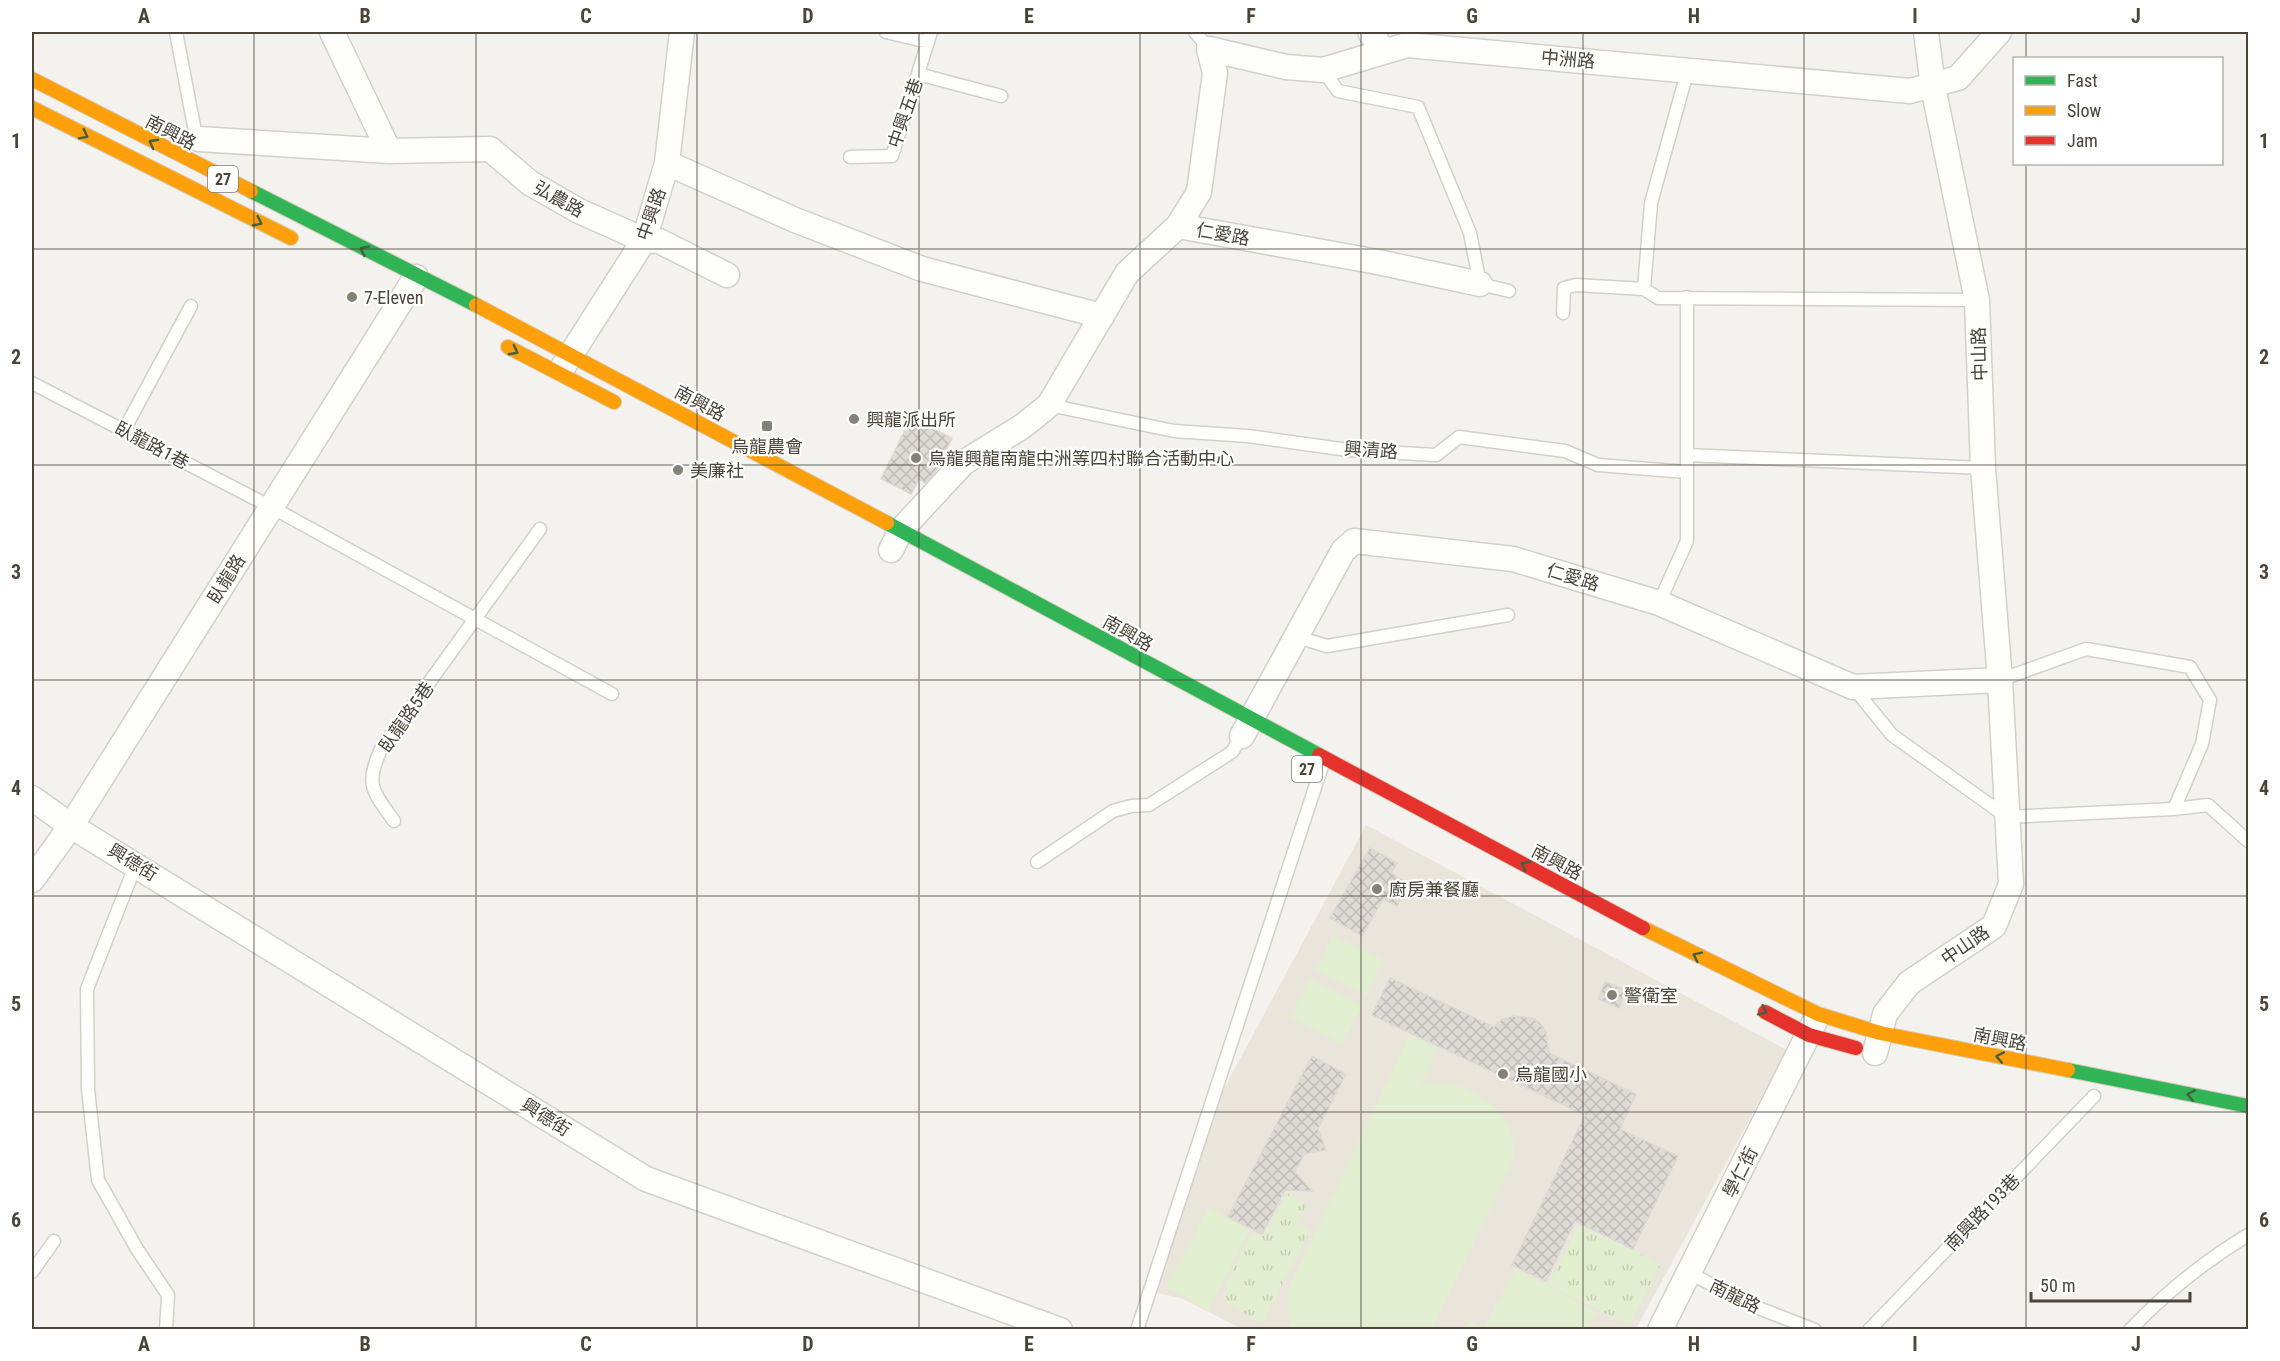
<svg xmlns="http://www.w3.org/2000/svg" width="2280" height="1361" viewBox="0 0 2280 1361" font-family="'Roboto Condensed','Noto Sans TC',sans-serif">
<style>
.education{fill:#eae5da}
.grass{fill:url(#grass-tufts)}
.pitch{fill:#e1eecf}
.building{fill:url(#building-cross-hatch);stroke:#dcd9d4;stroke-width:1.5}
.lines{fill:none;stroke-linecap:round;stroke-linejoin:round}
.lane-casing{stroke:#d2d0cb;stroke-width:15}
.street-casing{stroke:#d2d0cb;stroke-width:27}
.fast-casing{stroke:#d6cebb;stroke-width:16}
.slow-casing{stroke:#d6cebb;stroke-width:16}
.jam-casing{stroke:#d6cebb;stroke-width:16}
.lane{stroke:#fdfdfc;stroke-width:12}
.street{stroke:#fdfdfc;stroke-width:24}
.fast{stroke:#30b455;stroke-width:14}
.slow{stroke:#ff9f0a;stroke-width:14}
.jam{stroke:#e5322d;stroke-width:14}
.oneway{stroke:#446040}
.grid{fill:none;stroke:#4b4439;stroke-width:1.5;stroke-opacity:0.55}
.poi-dot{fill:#868178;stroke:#fff;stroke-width:2}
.labels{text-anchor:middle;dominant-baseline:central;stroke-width:4.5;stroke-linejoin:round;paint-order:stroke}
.shield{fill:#fff;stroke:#817c74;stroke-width:1.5}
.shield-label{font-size:16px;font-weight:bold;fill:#4b4439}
.street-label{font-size:18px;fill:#4b4439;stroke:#fff}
.poi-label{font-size:18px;fill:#4b4439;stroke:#fff;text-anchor:start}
.neatline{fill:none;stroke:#4b4439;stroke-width:2}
.grid-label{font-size:20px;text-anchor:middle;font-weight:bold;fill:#4b4439}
</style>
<defs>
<pattern id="grass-tufts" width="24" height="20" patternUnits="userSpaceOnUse" patternTransform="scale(1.5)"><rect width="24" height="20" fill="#e1eecf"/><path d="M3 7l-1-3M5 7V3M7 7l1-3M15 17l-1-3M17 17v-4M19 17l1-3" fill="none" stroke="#c3cdb2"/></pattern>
<pattern id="building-cross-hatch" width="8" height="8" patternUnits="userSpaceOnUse" patternTransform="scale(1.5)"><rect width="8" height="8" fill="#dedbd6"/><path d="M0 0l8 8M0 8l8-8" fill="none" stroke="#c0bdb8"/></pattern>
</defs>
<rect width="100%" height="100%" fill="#f4f2ee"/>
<path class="education" d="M1366 825 1787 1050 1636 1329H1242L1183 1299 1154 1292 1219 1098Z"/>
<path class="grass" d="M1287 1193 1307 1204 1298 1222 1310 1232 1262 1323 1226 1303V1283L1252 1232 1263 1236Z
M1579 1225 1661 1264 1629 1325 1548 1285Z"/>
<path class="pitch" d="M1333 935 1385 961 1367 996 1316 970Z
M1310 979 1362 1006 1343 1044 1290 1017Z
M1410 1035 1437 1048 1421 1085C1430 1084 1439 1082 1448 1083 1478 1088 1513 1115 1514 1148 1515 1153 1512 1160 1511 1166L1432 1329H1292L1287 1314 1289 1286Z
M1208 1208 1250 1230 1208 1310 1166 1287Z
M1516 1269 1597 1312 1588 1329H1466L1470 1321 1484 1328Z"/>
<path class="building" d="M911 418 952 438 935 472 925 483 919 479 911 494 881 479Z
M1370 848 1397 863 1391 873 1410 884 1397 906 1383 899 1362 936 1330 918Z
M1390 978 1494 1027 1501 1020 1513 1016 1532 1018 1540 1023 1546 1032 1549 1053 1636 1094 1620 1129 1678 1156 1633 1249 1575 1221 1546 1281 1512 1265 1585 1115 1372 1015Z
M1605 982 1626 990 1619 1008 1598 999Z
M1312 1056 1346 1074 1318 1129 1326 1150 1304 1154 1295 1172 1312 1191 1285 1190 1262 1234 1228 1217Z"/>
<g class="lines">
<defs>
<path id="lane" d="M176 32 197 142
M886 32 928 42
M1195 32 1209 49
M1323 70 1338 91 1418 107 1470 233 1480 284 1509 291
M918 74 1001 96
M850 157 892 156 931 32
M1644 289 1651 203 1688 69
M1563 313 1564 288 1576 285 1644 289 1658 298 1977 300
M32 383 271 507 612 694
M1049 405 1174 431 1248 436 1348 450 1436 455 1459 437 1565 451 1598 465 1687 472
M124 430 191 306
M1687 455 1983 468
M1659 603 1687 541V297
M1297 637 1327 646 1508 615
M2000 680 2086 649 2190 667 2210 700 2202 744 2174 809
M1853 687 1892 735 2007 817 2174 809 2208 805 2248 841
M394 821C372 790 365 785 381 749L540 529
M1037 862 1113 811 1131 806 1149 805 1232 752 1242 736
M136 864 87 989 88 1089 98 1180 137 1249 168 1295 166 1330
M32 1272 54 1241
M1689 1273 1756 1307 1815 1330
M1137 1330 1324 760
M1869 1330 2094 1096
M2130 1330C2165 1293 2205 1261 2248 1235"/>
<path id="street" d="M332 32 389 151
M1370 32 1384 52
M199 139 389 151 490 149 530 183 579 211 644 240 659 241 727 275
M667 163 795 220 922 269 1102 316
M1178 226 1378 262 1480 284
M563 367 644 240 667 163 682 32
M891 550 901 530 963 463 1023 426 1049 405 1127 273 1178 226 1199 192 1215 73 1209 49 1286 67 1323 70 1407 45 1910 91 1958 78 1999 32
M1242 736 1343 551 1354 541 1513 559 1659 603 1853 687 2000 680
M32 798 71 826 646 1179 1060 1330
M32 880 71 826 416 277
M1875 1053 1885 1014 1909 983 1994 926 2011 884 2000 680 1983 468 1977 300 1933 87 1926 32
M1660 1330 1815 1021"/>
<path id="fast" d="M251 191 476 305
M887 523 1319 755
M2068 1070 2248 1106"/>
<path id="slow" d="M32 79 251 191
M32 108 291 238
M476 305 887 523
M508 347 614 402
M1643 928 1818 1014 1880 1033 2068 1070"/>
<path id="jam" d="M1319 755 1643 928
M1765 1012 1809 1035 1856 1048"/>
</defs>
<use href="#lane" class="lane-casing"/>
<use href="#street" class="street-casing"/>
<use href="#fast" class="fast-casing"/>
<use href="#slow" class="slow-casing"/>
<use href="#jam" class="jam-casing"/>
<use href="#lane" class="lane"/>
<use href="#street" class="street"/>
<use href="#fast" class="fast"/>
<use href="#slow" class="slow"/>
<use href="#jam" class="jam"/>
</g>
<defs><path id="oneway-chevron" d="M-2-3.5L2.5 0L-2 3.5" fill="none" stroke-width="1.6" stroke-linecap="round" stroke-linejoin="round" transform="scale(1.5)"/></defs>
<g class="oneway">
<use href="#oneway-chevron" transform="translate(84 135) rotate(27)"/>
<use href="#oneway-chevron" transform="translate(153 143) rotate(-152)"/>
<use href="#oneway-chevron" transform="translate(258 222) rotate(26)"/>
<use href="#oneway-chevron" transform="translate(364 250) rotate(-153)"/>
<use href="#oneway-chevron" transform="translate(514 351) rotate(28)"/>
<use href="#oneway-chevron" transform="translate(1525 865) rotate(-152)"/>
<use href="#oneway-chevron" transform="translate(1697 956) rotate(-154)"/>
<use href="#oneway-chevron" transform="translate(1763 1011) rotate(26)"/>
<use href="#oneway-chevron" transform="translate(2000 1057) rotate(-169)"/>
<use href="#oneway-chevron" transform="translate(2191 1095) rotate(-169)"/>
</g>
<path class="grid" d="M254 32V1330M476 32V1330M697 32V1330M919 32V1330M1140 32V1330M1361 32V1330M1583 32V1330M1804 32V1330M2026 32V58M2026 164V1330M32 249H2248M32 465H2248M32 680H2248M32 896H2248M32 1112H2248"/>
<g class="poi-dot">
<circle cx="352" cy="297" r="6"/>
<circle cx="854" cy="419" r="6"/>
<rect x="761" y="420" width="12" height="12" rx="3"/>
<circle cx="916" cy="458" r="6"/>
<circle cx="678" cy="470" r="6"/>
<circle cx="1377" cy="889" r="6"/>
<circle cx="1612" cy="995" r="6"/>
<circle cx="1503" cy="1074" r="6"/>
</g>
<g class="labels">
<g class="shield">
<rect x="208" y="166" width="30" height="26" rx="4.5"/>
<rect x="1292" y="756" width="30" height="26" rx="4.5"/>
</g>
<g class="shield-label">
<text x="223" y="179">27</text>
<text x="1307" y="769">27</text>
</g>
<g class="street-label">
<text transform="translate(1568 59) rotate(5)">中洲路</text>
<text transform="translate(905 113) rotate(-71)">中興五巷</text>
<text transform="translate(171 132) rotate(27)">南興路</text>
<text transform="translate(559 199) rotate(29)">弘農路</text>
<text transform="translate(651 214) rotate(-71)">中興路</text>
<text transform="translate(1223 234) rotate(10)">仁愛路</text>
<text transform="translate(1979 354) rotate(-92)">中山路</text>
<text transform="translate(700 403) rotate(28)">南興路</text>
<text transform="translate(152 445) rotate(28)">臥龍路1巷</text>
<text transform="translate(1371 450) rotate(4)">興清路</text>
<text transform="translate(1573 577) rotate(17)">仁愛路</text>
<text transform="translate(226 579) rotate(-58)">臥龍路</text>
<text transform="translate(1128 633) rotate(29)">南興路</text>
<text transform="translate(406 717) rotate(-55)">臥龍路5巷</text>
<text transform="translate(133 862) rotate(31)">興德街</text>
<text transform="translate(1557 862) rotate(28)">南興路</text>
<text transform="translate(1965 945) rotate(-35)">中山路</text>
<text transform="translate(2000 1039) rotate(11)">南興路</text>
<text transform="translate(546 1117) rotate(32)">興德街</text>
<text transform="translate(1740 1172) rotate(-63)">學仁街</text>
<text transform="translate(1982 1212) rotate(-46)">南興路193巷</text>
<text transform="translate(1735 1296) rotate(26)">南龍路</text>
</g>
<g class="poi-label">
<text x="364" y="297">7-Eleven</text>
<text x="866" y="419">興龍派出所</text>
<text x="767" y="446" text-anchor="middle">烏龍農會</text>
<text x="928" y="458">烏龍興龍南龍中洲等四村聯合活動中心</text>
<text x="690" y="470">美廉社</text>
<text x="1389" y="889">廚房兼餐廳</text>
<text x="1624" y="995">警衛室</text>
<text x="1515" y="1074">烏龍國小</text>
</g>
</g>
<rect width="2280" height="1361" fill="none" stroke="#ffffff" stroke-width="66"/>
<rect x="2013" y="57" width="210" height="108" fill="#ffffff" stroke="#b7b4b0" stroke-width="1.5"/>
<rect x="2025" y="76" width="30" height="9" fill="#30b455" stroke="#b7b4b0" stroke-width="1.5"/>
<text x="2067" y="87" font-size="18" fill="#4b4439">Fast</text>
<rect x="2025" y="106" width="30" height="9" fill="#ff9f0a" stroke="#b7b4b0" stroke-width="1.5"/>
<text x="2067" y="117" font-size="18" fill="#4b4439">Slow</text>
<rect x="2025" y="136" width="30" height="9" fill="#e5322d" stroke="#b7b4b0" stroke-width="1.5"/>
<text x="2067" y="147" font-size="18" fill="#4b4439">Jam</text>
<path d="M2031 1292v9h159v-9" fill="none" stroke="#4b4439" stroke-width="3"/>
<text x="2040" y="1292" font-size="18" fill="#4b4439" stroke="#ffffff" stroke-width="4.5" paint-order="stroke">50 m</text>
<rect x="33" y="33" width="2214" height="1295" class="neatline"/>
<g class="grid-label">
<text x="144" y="23">A</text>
<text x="365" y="23">B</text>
<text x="586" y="23">C</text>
<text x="808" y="23">D</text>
<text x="1029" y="23">E</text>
<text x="1251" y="23">F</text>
<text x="1472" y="23">G</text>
<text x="1694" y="23">H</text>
<text x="1915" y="23">I</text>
<text x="2136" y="23">J</text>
<text x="16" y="148">1</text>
<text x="2264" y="148">1</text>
<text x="16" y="364">2</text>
<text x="2264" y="364">2</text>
<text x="16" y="579">3</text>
<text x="2264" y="579">3</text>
<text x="16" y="795">4</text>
<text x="2264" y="795">4</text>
<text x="16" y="1011">5</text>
<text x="2264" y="1011">5</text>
<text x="16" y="1227">6</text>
<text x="2264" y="1227">6</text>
<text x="144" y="1351">A</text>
<text x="365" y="1351">B</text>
<text x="586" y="1351">C</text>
<text x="808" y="1351">D</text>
<text x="1029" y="1351">E</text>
<text x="1251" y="1351">F</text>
<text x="1472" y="1351">G</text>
<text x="1694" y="1351">H</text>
<text x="1915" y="1351">I</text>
<text x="2136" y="1351">J</text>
</g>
</svg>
